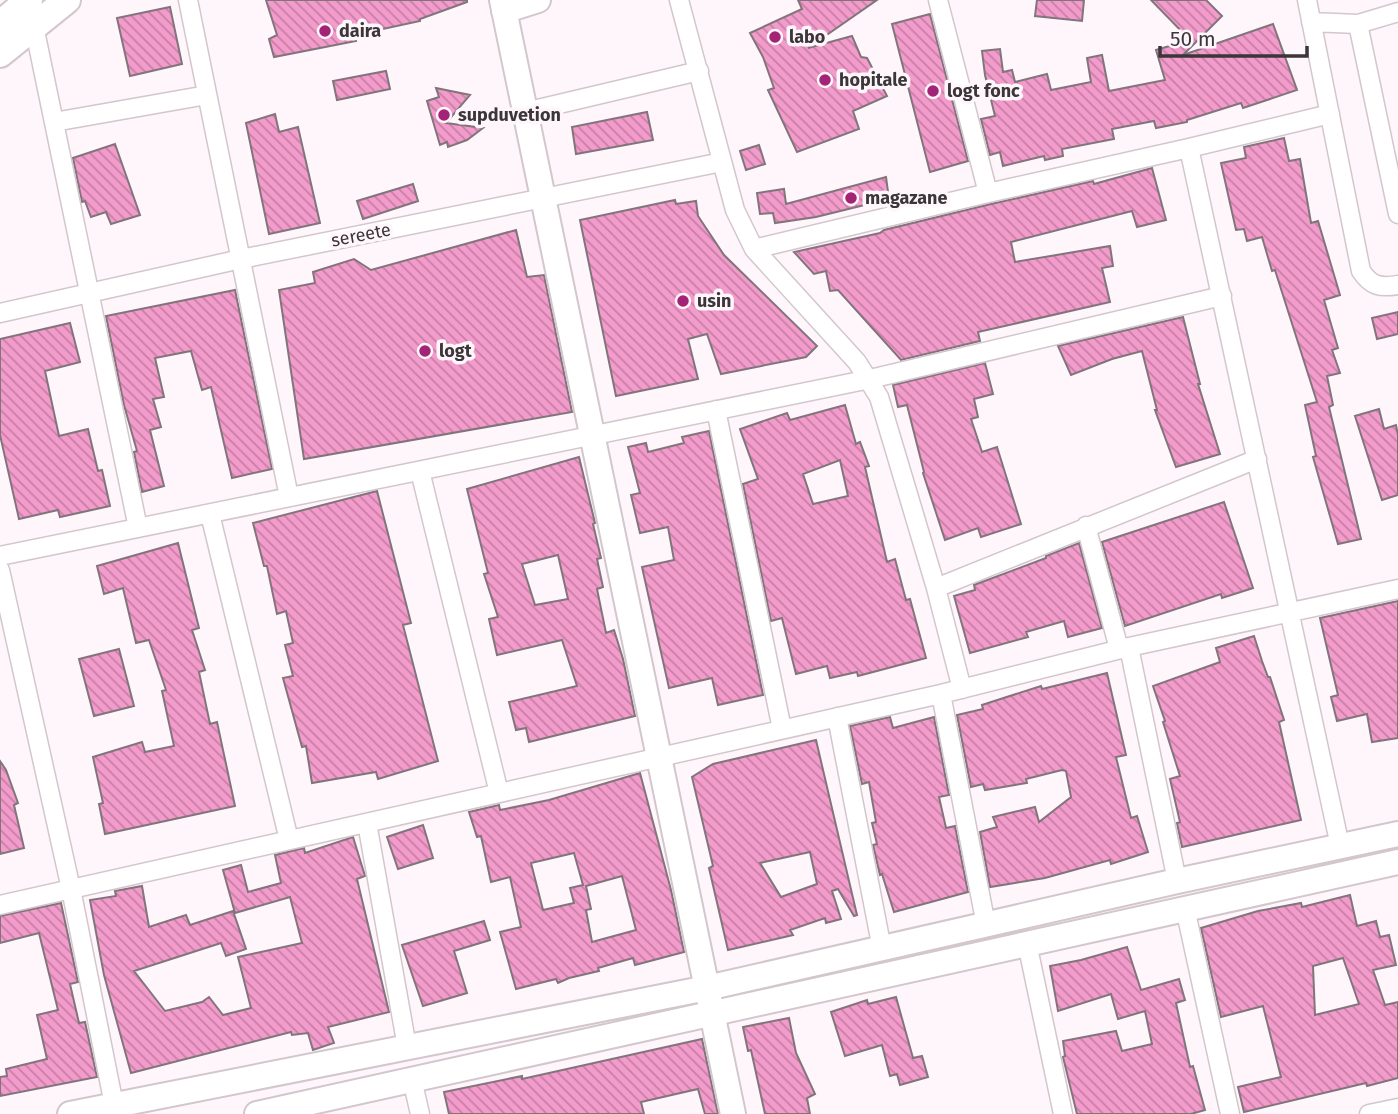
<svg xmlns="http://www.w3.org/2000/svg" width="1398" height="1114" viewBox="0 0 1398 1114" font-family="'Fira Sans',sans-serif">
<style>
.building{fill:url(#building-back-hatch);stroke:#81757b;stroke-width:2;fill-rule:evenodd}
.lines{fill:none;stroke-linecap:round;stroke-linejoin:round}
.street-casing{stroke:#d3c6cd;stroke-width:21}
.secondary-casing{stroke:#d3c6cd;stroke-width:28}
.primary-casing{stroke:#d3c6cd;stroke-width:30}
.street{stroke:#fff;stroke-width:18}
.secondary{stroke:#fff;stroke-width:24}
.primary{stroke:#fff;stroke-width:26}
.poi-dot{fill:#a32476;stroke:#fef6fa;stroke-width:2.5}
.labels{text-anchor:middle;dominant-baseline:central;stroke-width:7;stroke-linejoin:round;paint-order:stroke}
.poi-label{font-size:18px;font-weight:bold;fill:#3b3639;stroke:#fef6fa;text-anchor:start}
.street-label{font-size:18px;fill:#3b3639;stroke:#fef6fa}
</style>
<defs>
<pattern id="building-back-hatch" width="6" height="6" patternUnits="userSpaceOnUse" patternTransform="scale(1.75)"><rect width="6" height="6" fill="#f39bcb"/><path d="M-1 5l2 2M0 0l6 6M5-1l2 2" fill="none" stroke="#c67fa6"/></pattern>
</defs>
<rect width="100%" height="100%" fill="#fef6fa"/>
<path class="building" d="M266 0H467V2L420 19V21L355 35 356 41 274 57 269 39 277 35Z
M798 0H877L808 48 852 36 861 57 867 58 887 96 853 111 859 129 797 152 768 90 774 88 763 57 750 33 802 9Z
M1037 0H1084L1082 21 1035 16Z
M1151 0H1206L1222 16 1183 55 1273 24 1297 90 1243 108 1241 103 1187 120V122L1156 128 1154 121 1112 129 1114 139 1062 149 1063 156 1045 160 1044 156 1003 166 1000 152 990 155 981 119 995 116 985 75 982 51 1000 49 1003 72 1012 70 1015 82 1047 74 1051 90 1091 82 1087 58 1102 55 1109 91 1165 80 1156 50 1190 40Z
M170 7 182 64 130 76 117 18Z
M930 14 968 161 930 172 892 24Z
M386 71 390 89 337 100 333 81Z
M436 88 470 95 446 123 483 128 467 140 448 147 447 142 440 145 427 101 439 97Z
M647 112 653 140 576 154 572 127Z
M275 114 279 132 298 127 320 223 269 234 246 123Z
M1284 138 1289 161 1300 159 1311 223 1318 221 1340 295 1324 300 1338 348 1332 350 1340 373 1327 376 1333 405 1329 407 1361 539 1338 544 1313 457 1316 456 1305 405 1317 402 1288 311 1275 270 1272 271 1262 237 1247 241 1244 229 1236 230 1221 163 1246 158 1244 147Z
M115 144 140 215 111 224 106 212 91 217 85 201 82 202 73 158Z
M759 145 765 164 746 170 740 151Z
M1152 168 1166 220 1137 227 1132 211 1011 242 1015 262 1110 246 1113 266 1102 268 1110 302 978 332 980 341 901 360 838 290 830 291 826 271 814 274 794 252 880 233 884 230 991 204 1093 181 1094 184Z
M886 177 889 199 816 217 775 223 773 213 760 214 757 193 784 189 786 204Z
M413 184 418 201 363 219 357 201Z
M675 200 676 204 696 201 698 216 724 255 817 346 806 357 721 374 707 334 688 339 698 379 616 396 580 220Z
M516 230 527 277 544 275 572 412 304 459 279 290 315 283 313 272 354 259 371 270Z
M235 290 272 469 232 478 211 387 202 390 191 351 155 358 164 397 153 399 161 427 150 430 164 486 142 492 134 452 137 451 124 405 106 316Z
M1398 312V334L1377 339 1372 318Z
M1183 317 1200 384H1198L1220 454 1176 467 1155 410H1157L1142 351 1112 359 1071 375 1058 346Z
M70 323 80 362 45 371 59 436 88 429 98 471 102 470 110 506 60 517 58 510 19 519 0 435V339Z
M985 363 993 394 974 399 978 417 971 419 982 452 997 447 1021 524 981 537 978 528 945 540 923 473 924 472 907 405 898 407 893 385Z
M845 405 856 444 860 442 869 466 865 467 887 562 895 559 906 600 910 599 926 658 858 676 857 672 830 678 827 666 796 674 782 618 771 621 743 484 758 479 740 429 787 413 790 420ZM840 460 848 496 813 504 803 474Z
M1379 409 1384 429 1396 425 1398 435V495L1382 500 1355 416Z
M709 431 763 695 718 705 712 678 669 688 642 567 674 560 668 527 640 533 631 495 640 493 628 447 646 443 648 452 684 443 682 437Z
M579 457 595 523 593 524 601 558 597 559 603 587 597 589 606 633 614 630 623 659 635 716 529 742 526 728 516 730 509 702 577 686 562 640 497 655 489 619 498 617 484 574 488 573 467 489ZM558 555 568 599 535 605 522 564Z
M377 491 411 623 403 625 438 761 378 779 376 772 312 783 306 746 302 747 283 678 293 676 285 645 293 643 286 611 277 614 267 566H264L253 523Z
M1224 502 1253 588 1222 598 1221 594 1125 626 1102 542Z
M178 543 199 628 192 630 205 670 199 672 210 724 217 722 235 806 105 834 99 804 103 803 93 757 142 742 145 752 174 746 162 691 166 690 149 640 136 643 123 588 104 594 97 566Z
M1079 543 1102 628 1068 637 1064 621 1026 632 1028 637 970 653 954 596 975 590 974 585 1046 558V556Z
M1398 601V738L1372 742 1367 714 1337 721 1331 697 1338 695 1320 618Z
M1254 636 1262 661 1268 677H1270L1284 720 1279 722 1301 820 1182 847 1177 823 1180 822 1170 779 1180 776 1163 722 1165 721 1153 686 1220 662 1216 648Z
M119 649 134 706 94 716 79 659Z
M1107 673 1126 755 1116 757 1131 818 1137 816 1148 852 1111 864 1110 860 1045 878 990 887 980 832 997 827 993 817 1035 807 1039 822 1071 797 1066 771 1062 770 1026 779 1027 783 985 790 983 784 971 787 957 715 983 709 982 705 1041 686 1042 689Z
M890 717 893 728 934 717 949 795 939 797 946 828 955 826 968 892 894 912 882 874 880 875 873 845 877 844 872 823 876 822 869 782 862 784 850 726Z
M816 740 857 915 854 916 838 889 832 891 841 919 826 923 825 918 790 930 793 935 728 950 709 868 713 866 692 777 713 764ZM810 852 817 884 781 897 760 863Z
M0 761 6 770 18 803 14 805 24 848 0 854Z
M640 773 671 890 684 952 635 965 633 958 598 968 599 971 569 978 558 983 556 979 516 989 500 932 521 927 510 877 491 882 481 836 477 837 469 812 499 805 500 810 549 800ZM574 853 583 885 570 888 574 903 543 910 531 863ZM622 876 636 930 592 942 586 910 591 909 586 886Z
M423 825 433 858 398 869 387 837Z
M353 837 365 876 357 879 389 1012 328 1027 334 1043 313 1050 308 1033 292 1035 291 1032 131 1073 104 975 90 900 116 896 115 891 142 886 149 927 186 915 190 925 233 911 246 949 226 956 221 943 134 971 165 1011 202 1002 209 997 223 1015 251 1008 238 957 302 943 290 897 235 913 223 870 241 865 248 892 281 883 275 855 304 848 305 853Z
M1350 895 1357 926 1376 921 1380 937 1389 935 1396 965 1373 970 1385 1005 1398 1002V1078L1367 1086 1366 1083 1244 1112 1238 1087 1281 1077 1263 1006 1221 1017 1201 928 1258 911 1301 903 1302 907ZM1343 958 1359 1004 1315 1015 1313 966Z
M61 903 78 982 70 984 79 1023 85 1022 97 1077 0 1096V1077L7 1076 6 1069 47 1059 37 1015 58 1010 39 933 0 943V916Z
M484 921 490 940 454 951 467 993 423 1006 402 945Z
M1127 947 1141 990 1179 979 1185 1000 1176 1003 1190 1067 1193 1066 1205 1110 1191 1114H1077L1063 1057 1065 1056 1063 1041 1116 1031 1122 1051 1152 1044 1145 1011 1118 1019 1111 994 1058 1011 1050 966 1081 960Z
M896 997 913 1058 922 1056 928 1077 900 1085 897 1074 890 1076 882 1045 845 1056 831 1012 867 1000 868 1004Z
M789 1018 796 1053 815 1094 807 1098 810 1114H765L751 1050 748 1051 743 1027Z
M702 1039 718 1114H705L698 1089 641 1102 644 1114H449L444 1092 522 1076V1079Z"/>
<g class="lines">
<defs>
<path id="street" d="M188 0 289 497
M679 0 735 210 754 249 857 362 879 397 936 588 962 689
M938 0 988 193
M1307 0 1361 271C1371 286 1380 288 1398 285
M31 18 34 26 138 528
M1311 22 1358 24 1398 12
M1358 24 1398 214
M525 112 699 71
M54 122 207 95
M1189 148 1330 114
M754 249 988 193 1189 148 1340 846
M0 313 241 259 722 162
M716 410 782 729
M420 471 499 793
M210 514 289 840
M1086 526 1119 649
M0 556 870 379 1222 296
M0 570 71 889 114 1105
M936 588 1257 459
M1129 647 1177 881
M941 694 986 925
M837 717 882 949
M367 823 407 1047
M0 905 941 694 1129 647 1398 589
M1185 908 1230 1114
M1027 943 1063 1114
M412 1079 420 1114
M1369 1114 1398 1108"/>
<path id="secondary" d="M502 0 733 1114
M504 11 538 0
M70 1114 707 988 1177 881 1398 834
M257 1114 1398 862"/>
<path id="primary" d="M0 24 29 0
M0 54 67 0"/>
</defs>
<use href="#street" class="street-casing"/>
<use href="#secondary" class="secondary-casing"/>
<use href="#primary" class="primary-casing"/>
<use href="#street" class="street"/>
<use href="#secondary" class="secondary"/>
<use href="#primary" class="primary"/>
</g>
<g class="poi-dot">
<circle cx="325" cy="31" r="7"/>
<circle cx="775" cy="37" r="7"/>
<circle cx="825" cy="80" r="7"/>
<circle cx="933" cy="91" r="7"/>
<circle cx="444" cy="115" r="7"/>
<circle cx="851" cy="198" r="7"/>
<circle cx="683" cy="301" r="7"/>
<circle cx="425" cy="351" r="7"/>
</g>
<g class="labels">
<g class="poi-label">
<text x="339" y="31">daira</text>
<text x="789" y="37">labo</text>
<text x="839" y="80">hopitale</text>
<text x="947" y="91">logt fonc</text>
<text x="458" y="115">supduvetion</text>
<text x="865" y="198">magazane</text>
<text x="697" y="301">usin</text>
<text x="439" y="351">logt</text>
</g>
<g class="street-label">
<text transform="translate(361 235) rotate(-11)">sereete</text>
</g>
</g>
<path d="M1160 46v10h147v-10" fill="none" stroke="#3b3639" stroke-width="3.5"/>
<text x="1170" y="46" font-size="21" fill="#3b3639" stroke="#fef6fa" stroke-width="5" paint-order="stroke">50 m</text>
</svg>
